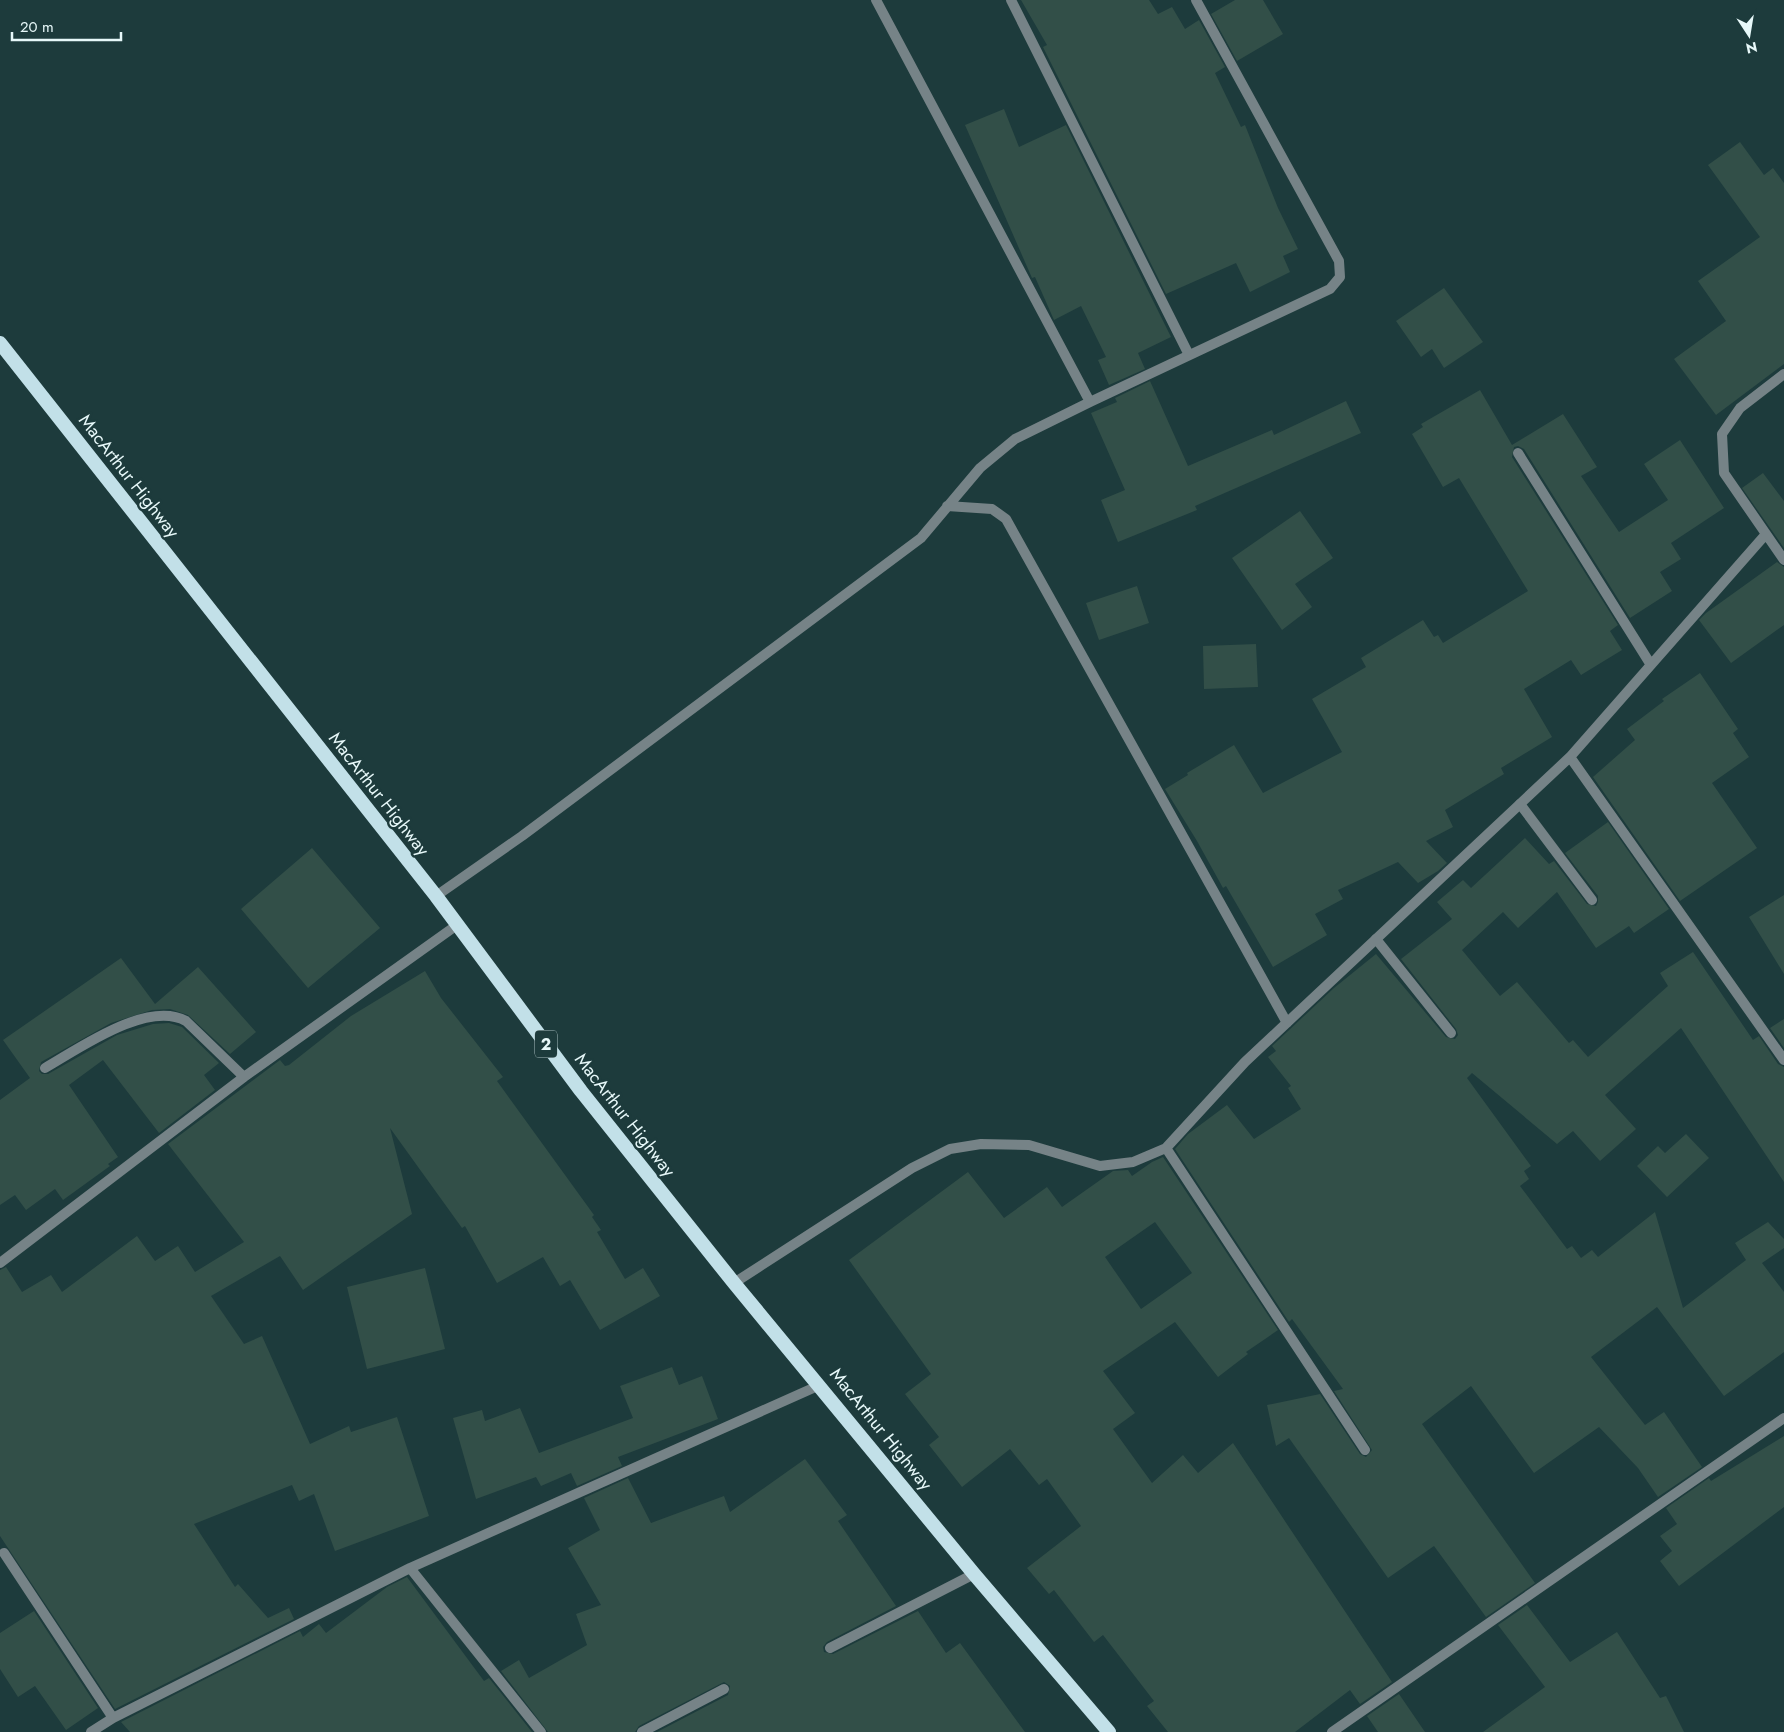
<svg xmlns="http://www.w3.org/2000/svg" width="1784" height="1732" viewBox="0 0 1784 1732" font-family="Jost,sans-serif">
<style>
.building{fill:#324f48;fill-rule:evenodd}
.lines{fill:none;stroke-linecap:round;stroke-linejoin:round}
.service{stroke:#768387;stroke-width:10}
.minor{stroke:#768387;stroke-width:10}
.trunk{stroke:#c2e0e8;stroke-width:14}
.labels{text-anchor:middle;dominant-baseline:central;stroke-width:5;stroke-linejoin:round;paint-order:stroke}
.shield{fill:#1d3b3c;stroke:#aabfc0;stroke-width:1}
.shield-label{font-size:16px;font-weight:bold;fill:#e7f8f9}
.street-label{font-size:18px;fill:#e7f8f9;stroke:#1d3b3c}
</style>
<rect width="100%" height="100%" fill="#1d3b3c"/>
<path class="building" d="M1021 0H1149L1158 14 1172 7 1185 29 1199 20 1225 67 1215 73 1241 127 1245 125 1278 208 1298 249 1283 256 1290 272 1250 292 1236 263 1166 294 1043 47 1047 45Z
M1235 0H1263L1283 34 1237 61 1211 14Z
M1004 109 1019 147 1066 125 1171 337 1138 353 1145 369 1109 385 1098 360 1106 357 1081 306 1054 320 1035 277 1032 278 965 125Z
M1740 142 1764 175 1773 168 1784 183V364L1716 415 1674 359 1726 321 1698 281 1760 237 1708 165Z
M1444 288 1483 342 1444 368 1432 349 1421 357 1396 321Z
M1150 381 1188 466 1272 430 1274 435 1346 401 1361 433 1195 506 1197 510 1118 542 1101 500 1125 490 1091 413 1117 402 1115 398Z
M1480 390 1512 445 1563 414 1597 467 1581 476 1619 532 1668 500 1644 464 1680 440 1724 508 1671 543 1681 559 1660 572 1672 591 1630 618 1524 449 1518 446 1514 447 1512 457 1618 625 1610 631 1622 650 1581 675 1571 660 1524 689 1552 737 1501 768 1504 774 1445 810 1453 827 1426 841 1447 863 1438 871 1418 883 1398 862 1338 890 1343 899 1315 914 1327 935 1273 967 1226 886 1223 888 1197 841 1165 789 1188 775 1187 773 1234 745 1263 793 1342 752 1312 699 1366 667 1361 658 1423 620 1434 637 1438 635 1443 643 1528 591 1459 478 1443 487 1412 434 1423 427 1421 424Z
M1763 473 1784 501V548L1742 488Z
M1300 511 1333 558 1295 584 1312 607 1282 630 1232 558Z
M1777 562 1784 567V625L1731 663 1699 620 1706 613Z
M1137 586 1149 623 1099 640 1086 603Z
M1256 644 1258 687 1204 689 1203 646Z
M1700 673 1738 729 1733 733 1749 757 1712 783 1757 848 1680 901 1593 777 1635 740 1627 729 1664 701 1662 699Z
M1608 822 1669 909 1634 933 1629 926 1596 948 1557 892 1518 928 1503 912 1462 950 1500 996 1517 982 1569 1043 1573 1040 1588 1057 1668 986 1660 973 1693 952 1753 1040 1759 1036 1778 1064 1784 1067V1182L1681 1028 1605 1095 1636 1129 1600 1161 1573 1131 1557 1144 1472 1073 1467 1078 1531 1166 1524 1171 1529 1179 1520 1186 1567 1249 1572 1246 1581 1258 1592 1250 1598 1257 1655 1212 1683 1308 1746 1260 1735 1243 1768 1222 1784 1239V1248L1762 1263 1784 1292V1352L1724 1396 1657 1307 1591 1357 1645 1425 1664 1412 1702 1467 1658 1497 1638 1468 1599 1427 1534 1473 1471 1386 1422 1424 1535 1583 1486 1617 1434 1546 1388 1578 1289 1438 1276 1446 1267 1405 1320 1394 1360 1454 1366 1457 1372 1450 1334 1391 1343 1389 1292 1319 1289 1322 1175 1149 1188 1134 1227 1105 1254 1139 1301 1109 1288 1088 1291 1086 1268 1057 1276 1051 1272 1046 1334 988 1376 954 1446 1037 1455 1039 1458 1035 1456 1029 1401 959 1452 919 1437 902 1463 880 1471 888 1525 838 1549 864 1554 861 1587 904 1596 906 1598 902V896L1565 853Z
M312 848 380 928 308 988 241 909Z
M1784 895V974L1749 917Z
M121 958 155 1004 198 967 256 1032 230 1054 188 1015 170 1009 152 1010 111 1023 41 1062 39 1071 42 1074H48L117 1035 153 1024 169 1023 182 1027 219 1063 204 1075 215 1090 159 1133 103 1060 69 1085 118 1157 108 1164 110 1166 63 1200 55 1189 26 1210 15 1195 0 1205V1100L30 1078 3 1040Z
M425 971 441 998 503 1077 497 1081 594 1215 592 1217 601 1230 597 1232 625 1279 643 1268 660 1296 600 1330 570 1280 560 1286 543 1257 497 1283 465 1226 462 1228 390 1128 412 1214 303 1290 280 1256 211 1296 244 1344 262 1336 310 1444 349 1426 351 1432 397 1417 429 1516 335 1551 314 1494 299 1501 292 1485 194 1524 235 1587 238 1584 268 1618 289 1608 294 1619 115 1709 0 1536V1270L6 1267 22 1292 51 1275 62 1292 137 1236 155 1261 178 1246 195 1272 244 1242 168 1144 280 1060 285 1066 289 1065 351 1016Z
M1784 1019V1048L1770 1028Z
M1686 1134 1709 1158 1667 1197 1637 1166 1658 1146 1665 1153Z
M1163 1157 1278 1330 1246 1352 1248 1354 1218 1377 1175 1322 1103 1371 1135 1413 1113 1429 1152 1483 1183 1455 1198 1473 1233 1443 1392 1682 1360 1704 1350 1690 1295 1732H1168L1147 1706 1154 1701 1103 1635 1094 1642 1054 1590 1049 1594 1027 1568 1081 1526 1047 1479 1039 1485 1010 1449 962 1487 929 1445 939 1437 905 1394 931 1374 849 1260 968 1172 1004 1218 1047 1187 1062 1207 1113 1171 1128 1170 1132 1176 1152 1162ZM1155 1222 1192 1273 1141 1309 1105 1257Z
M425 1268 445 1349 367 1369 347 1287Z
M672 1367 679 1385 702 1376 718 1419 618 1457 622 1466 577 1486 571 1473 541 1486 536 1477 476 1499 453 1418 482 1410 485 1421 520 1408 539 1453 633 1418 620 1386Z
M1784 1436V1507L1679 1586 1660 1561 1672 1551 1660 1536 1677 1524 1666 1508 1709 1478 1711 1481Z
M805 1459 847 1515 838 1521 896 1606 827 1642 823 1647 824 1652 833 1654 918 1611 946 1653 960 1643 1025 1732H657L728 1695 730 1686 724 1682 639 1726 635 1732H548L501 1671 519 1660 529 1678 587 1645 576 1614 601 1605 568 1548 600 1530 584 1498 628 1478 651 1523 724 1496 730 1512Z
M407 1577 484 1681 489 1678 532 1732H130L121 1722 300 1631 303 1637 319 1624 326 1633 387 1587Z
M1527 1605 1570 1662 1617 1632 1660 1698 1666 1696 1684 1732H1483L1545 1687 1498 1625Z
M34 1611 98 1708 66 1730 35 1686 18 1697 0 1669V1633Z
M1399 1694 1425 1732H1378L1367 1716Z"/>
<g class="lines">
<path class="service" d="M1520 804 1592 900
M1376 939 1451 1033"/>
<path class="minor" d="M876 0 1090 402
M1011 0 1189 355
M1784 374 1740 408 1722 434 1724 473 1784 560
M1518 453 1651 665
M947 506 992 509 1006 519 1287 1023
M1570 757 1784 1060
M436 896 522 836 921 538 980 468 1015 439 1090 402 1330 289 1340 277 1339 261 1196 0
M45 1068C80 1048 147 1000 186 1021L244 1077
M1166 1148 1365 1450
M0 1263 244 1077 457 925
M734 1283 912 1168 950 1149 981 1144 1029 1145 1100 1166 1133 1162 1166 1148 1245 1062 1570 757 1766 534
M4 1553 113 1718
M410 1568 541 1732
M830 1648 974 1574
M91 1732 113 1718 410 1568 820 1385
M642 1732 724 1689
M1332 1732 1784 1418"/>
<path class="trunk" d="M0 343 436 896 581 1091 734 1283 974 1574 1109 1732"/>
</g>
<g class="labels">
<rect class="shield" x="535" y="1030.5" width="22" height="27" rx="4"/>
<g class="shield-label">
<text x="546" y="1044">2</text>
</g>
<g class="street-label">
<text transform="translate(129 476) rotate(52)">MacArthur Highway</text>
<text transform="translate(379 794) rotate(52)">MacArthur Highway</text>
<text transform="translate(625 1115) rotate(52)">MacArthur Highway</text>
<text transform="translate(881 1429) rotate(51)">MacArthur Highway</text>
</g>
</g>
<g transform="translate(1749 35) rotate(168)" stroke="#1d3b3c" stroke-width="4" paint-order="stroke">
<path d="M0-4L9 19L0 12L-9 19Z" fill="#e7f8f9"/>
<text y="-8" font-size="14" font-weight="bold" text-anchor="middle" fill="#e7f8f9">N</text>
</g>
<path d="M12 32v8h109v-8" fill="none" stroke="#e7f8f9" stroke-width="2.5"/>
<text x="20" y="32" font-size="15" fill="#e7f8f9" stroke="#1d3b3c" stroke-width="4" paint-order="stroke">20 m</text>
</svg>
